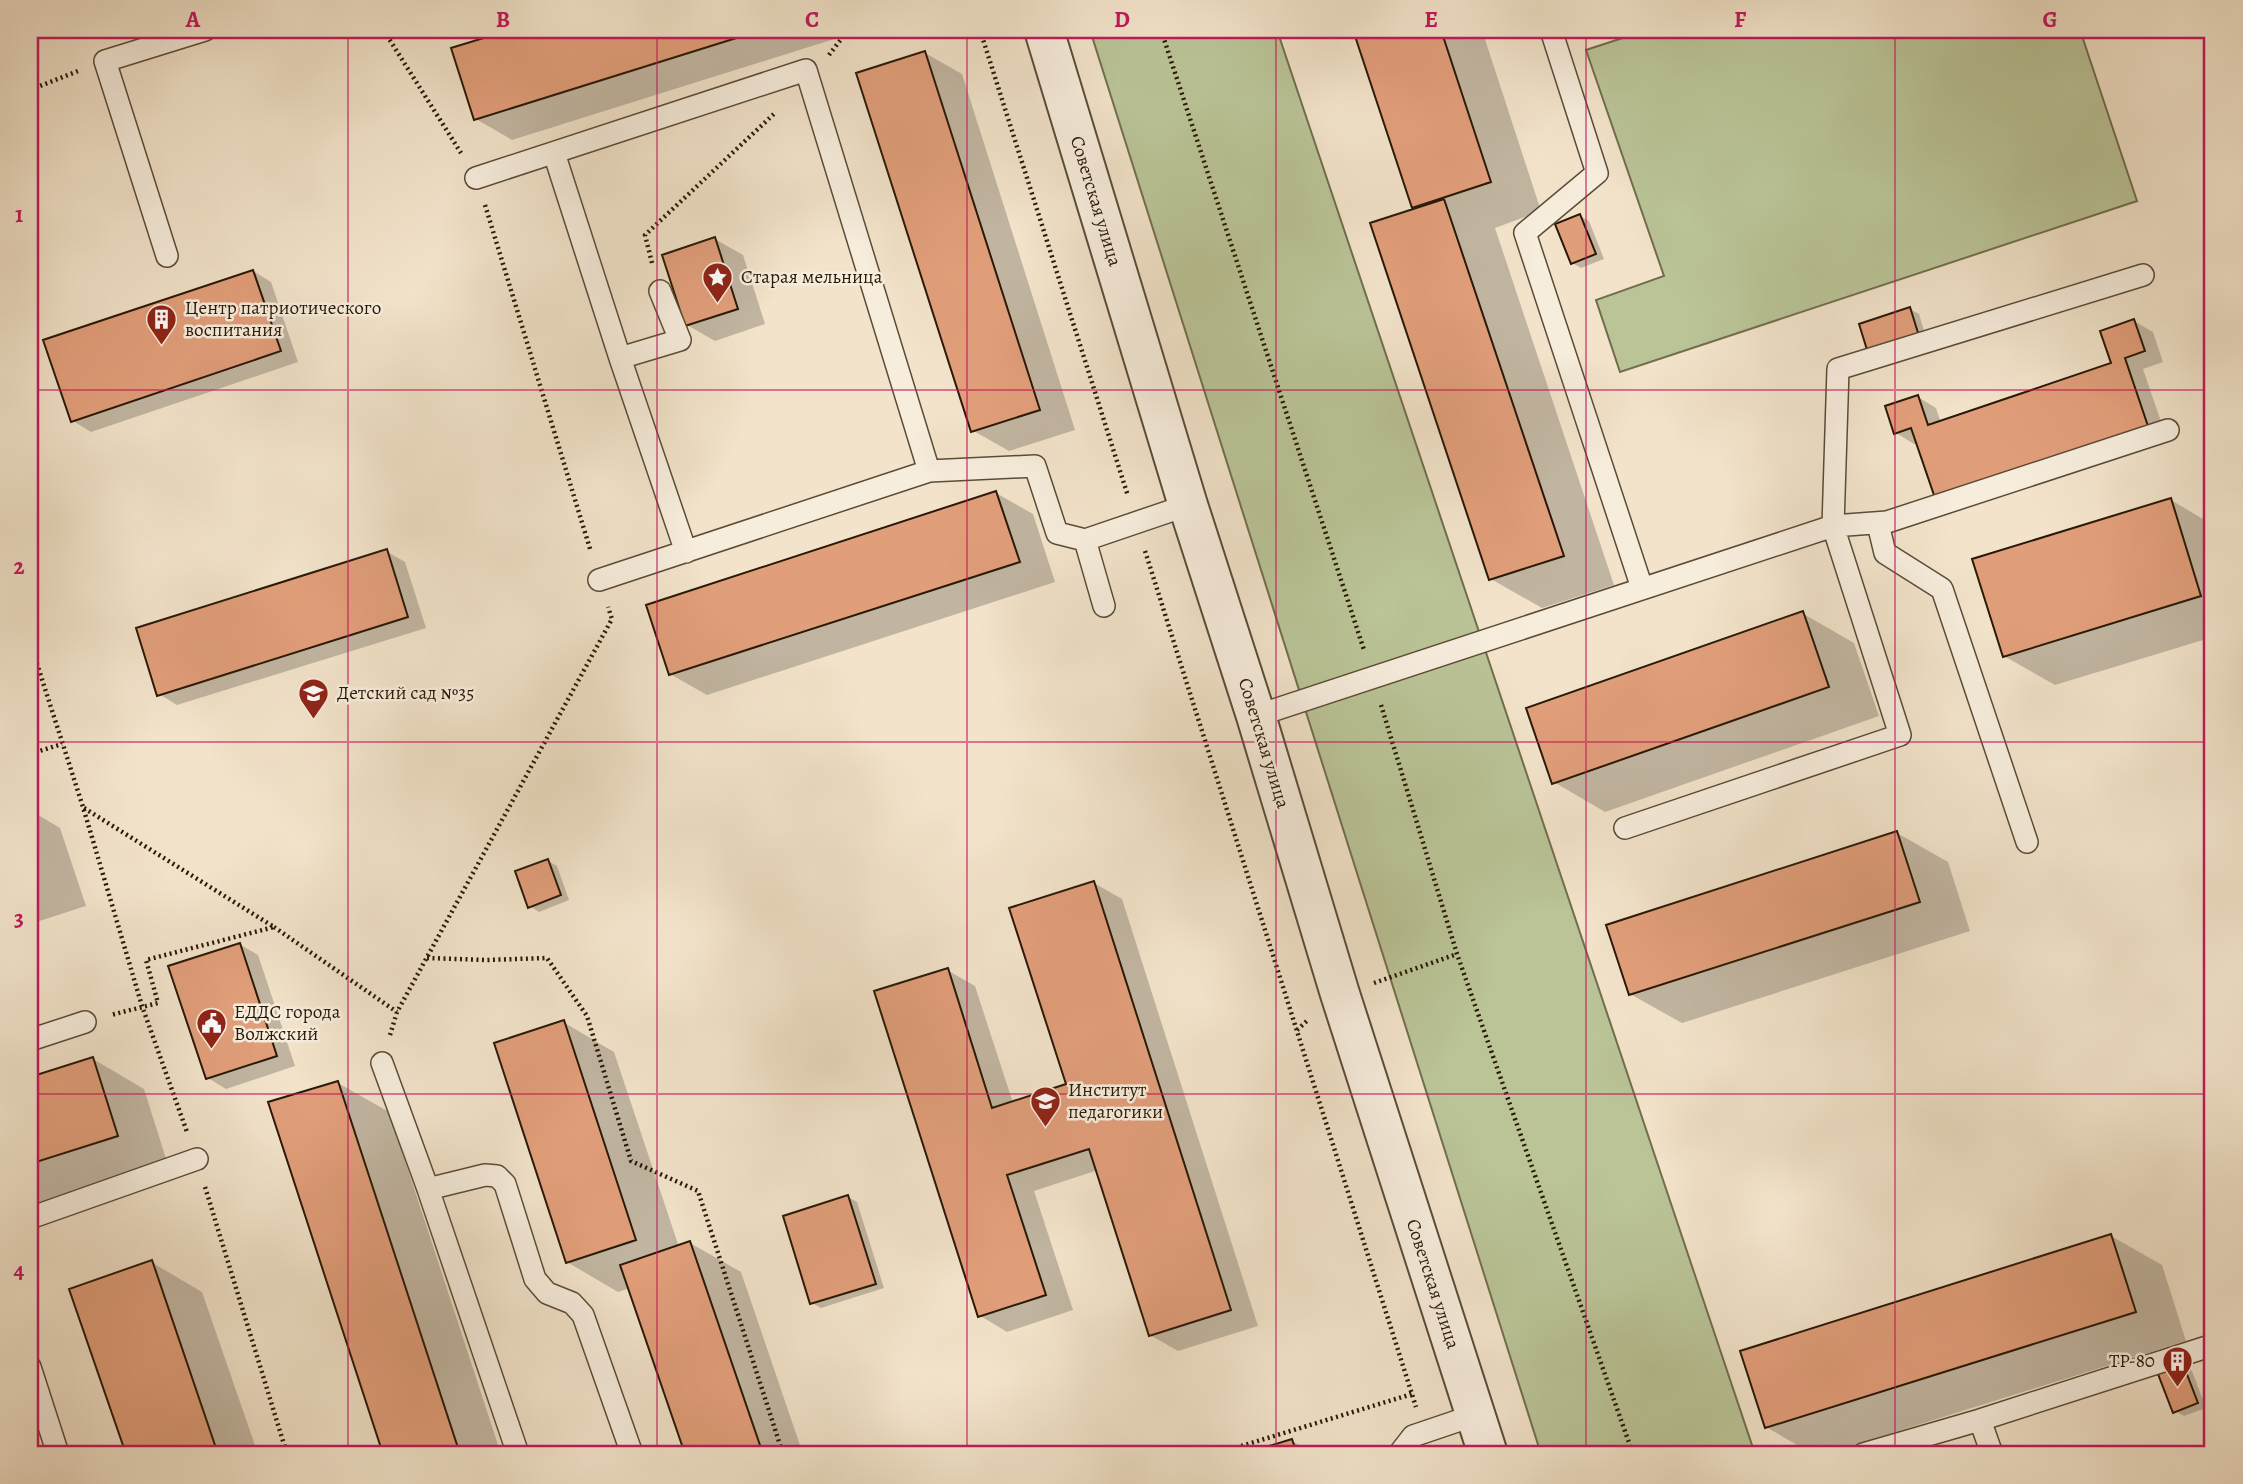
<svg xmlns="http://www.w3.org/2000/svg" width="2243" height="1484" viewBox="0 0 2243 1484" font-family="Alegreya,serif">
<style>
.green{fill:#bac497;stroke:#716e4e;stroke-width:2}
.shadow{fill:#0003}
.building{fill:#e19e7a;stroke:#281906;stroke-width:2}
.lines{fill:none;stroke-linecap:round;stroke-linejoin:round}
.service-casing{stroke:#5a4c37;stroke-width:24}
.minor-casing{stroke:#5a4c37;stroke-width:42}
.path{stroke:#281906;stroke-width:4.5;stroke-dasharray:2 3.5;stroke-linecap:butt}
.service{stroke:#f7eddd;stroke-width:21}
.minor{stroke:#f7eddd;stroke-width:38}
.grid{fill:none;stroke:#c2185b;stroke-width:2;stroke-opacity:0.55}
.labels{text-anchor:middle;dominant-baseline:central;stroke-width:5;stroke-linejoin:round;paint-order:stroke}
.street-label{font-size:19px;fill:#281906;stroke:#f7eddd}
.poi-label{font-size:19px;fill:#281906;stroke:#f7eddd;text-anchor:start}
.neatline{fill:none;stroke:#c2185b;stroke-width:2.5}
.grid-label{font-size:23px;text-anchor:middle;font-weight:bold;fill:#c2185b}
</style>
<rect width="100%" height="100%" fill="#f2e3ca"/>
<filter id="stains"><feTurbulence type="fractalNoise" baseFrequency=".00286" numOctaves="4"/><feColorMatrix values="0 0 0 0 .2 0 0 0 0 .09 0 0 0 0 .02 0 0 0 .5 -.17"/></filter>
<radialGradient id="worn" r=".72"><stop offset=".6" stop-color="#630" stop-opacity="0"/><stop offset="1" stop-color="#630" stop-opacity=".3"/></radialGradient>
<path class="green" d="M1090 30H1277L1755 1454H1541Z
M1647 30H2080L2137 201 1620 372 1596 300 1664 276 1586 50Z"/>
<path class="shadow" d="M116 30H156L130 38Z
M516 30H863L512 140 476 119 453 49Z
M1355 30H1482L1541 211 1495 228 1614 585 1542 608 1491 579 1415 210Z
M925 53 962 74 1075 430 1009 451 972 430Z
M1580 216 1589 221 1604 259 1581 268 1572 263Z
M715 239 743 255 765 324 715 341 687 325Z
M253 271 271 282 298 362 91 432 73 421Z
M1910 309 1919 314 1927 341 1861 325Z
M2134 321 2153 332 2163 362 2143 369 2166 436 1914 444 1896 433 1918 397 1936 408 1941 423 2113 364Z
M996 493 1033 514 1055 582 707 695 670 674Z
M2171 500 2213 525V637L2055 685 2004 656Z
M386 551 405 562 426 628 177 705 159 694Z
M1802 613 1854 643 1879 716 1605 812 1554 782Z
M30 810 60 828 86 906 30 924Z
M1897 833 1948 862 1970 931 1682 1023 1630 994Z
M548 861 557 866 569 900 539 912 530 906Z
M1094 883 1122 899 1258 1326 1178 1351 1150 1335 1098 1170 1034 1191 1073 1310 1007 1332 979 1315 947 970 975 986 1013 1103 1068 1085Z
M239 944 258 955 295 1066 226 1089 208 1078Z
M563 1022 614 1052 679 1247 690 1243 741 1272 803 1454H762L758 1452 756 1454H687L630 1288 618 1292 567 1262Z
M93 1059 144 1089 168 1165 30 1208V1079Z
M338 1083 389 1112 501 1454H385L270 1103Z
M848 1197 857 1202 884 1288 821 1308 812 1303Z
M2111 1236 2162 1265 2186 1341 1825 1454H1813L1766 1427Z
M151 1262 202 1292 258 1454H128L71 1290Z
M2183 1366 2192 1371 2206 1408 2184 1416 2175 1411Z
M1292 1441 1315 1454H1249Z"/>
<path class="building" d="M510 30H762L474 120 451 48Z
M1353 30H1441L1491 182 1412 208Z
M925 51 1040 410 971 432 856 73Z
M1444 199 1564 556 1489 580 1370 223Z
M1580 214 1596 254 1571 264 1555 224Z
M715 237 738 309 685 326 662 255Z
M253 270 281 351 71 422 43 340Z
M1910 307 1919 336 1868 353 1859 324Z
M2134 319 2145 351 2125 358 2148 426 1935 498 1911 428 1894 434 1885 406 1918 395 1928 425 2111 363 2100 331Z
M996 491 1020 562 669 675 646 605Z
M2171 498 2201 596 2003 657 1972 559Z
M387 549 408 617 157 696 136 628Z
M1803 611 1829 687 1552 784 1526 708Z
M1897 831 1920 902 1629 995 1606 925Z
M30 858 36 877 30 879Z
M548 859 561 895 528 908 515 871Z
M1094 881 1231 1310 1149 1336 1089 1149 1007 1175 1046 1295 978 1317 874 991 948 968 992 1108 1066 1084 1009 908Z
M240 943 277 1056 206 1079 168 966Z
M564 1020 636 1240 566 1263 494 1043Z
M93 1057 118 1136 30 1164V1077Z
M338 1081 460 1454H383L268 1102Z
M848 1195 876 1284 810 1304 783 1216Z
M2111 1234 2136 1312 1765 1428 1740 1351Z
M690 1241 763 1454H685L620 1265Z
M152 1260 218 1454H126L69 1289Z
M2183 1364 2198 1403 2173 1413 2158 1374Z
M1292 1439 1297 1454H1243Z"/>
<g class="lines">
<defs>
<path id="service" d="M1551 30 1597 173 1525 233 1642 588
M554 153 620 358 686 552
M476 178 806 70 929 471
M167 256 105 61 205 30
M2143 275 1838 369 1833 526 1887 522 2168 430
M620 358 680 340 660 291
M1878 524 1885 553 1942 589 2027 842
M1085 540 1104 606
M599 580 929 471 1035 466 1057 533 1085 540 1188 505
M1256 716 1833 526 1900 735 1625 828
M30 1040 85 1022
M382 1063 428 1189 518 1454
M428 1189 485 1175 497 1176 505 1184 535 1279 547 1293 572 1303 583 1315 632 1454
M30 1218 197 1159
M30 1367 58 1454
M1980 1420 1992 1454
M1399 1454 1413 1436 1475 1415
M1863 1454 1980 1420 2213 1345"/>
<path id="minor" d="M1044 30 1188 505 1256 716 1340 994 1488 1454"/>
</defs>
<use href="#service" class="service-casing"/>
<use href="#minor" class="minor-casing"/>
<path class="path" d="M387 30 386 34 461 153
M980 30 1128 496
M1161 30 1364 650
M829 55 848 30
M30 90 78 71
M485 205 591 552
M652 263 645 235 776 112
M1145 551 1416 1407
M30 642 83 807 142 1006 187 1132
M1381 705 1457 954 1633 1454
M30 754 62 744
M84 808 274 927 146 960 158 1003 111 1015
M274 927 397 1012
M427 958 486 960 547 958 587 1016 631 1161 698 1191 783 1454
M1374 983 1457 954
M1297 1030 1309 1019
M390 1035 397 1012 612 619 608 607
M205 1187 287 1454
M1215 1454 1412 1394"/>
<use href="#service" class="service"/>
<use href="#minor" class="minor"/>
</g>
<path class="grid" d="M348 30V1454M657 30V1454M967 30V1454M1276 30V1454M1586 30V1454M1895 30V1454M30 390H2213M30 742H2213M30 1094H2213"/>
<defs>
<symbol id="sight-pin" viewBox="-11 -11 22 30"><path d="M0 17L-7.5 6A9.5 9.5 0 1 1 7.5 6Z" fill="#8f2418" stroke="#f7eddd"/><path d="M0-6L1.8-2.2L6-1.7L2.9 1.2L3.7 5.4L0 3.3L-3.7 5.4L-2.9 1.2L-6-1.7L-1.8-2.2Z" fill="#fff"/></symbol>
<symbol id="building-pin" viewBox="-11 -11 22 30"><path d="M0 17L-7.5 6A9.5 9.5 0 1 1 7.5 6Z" fill="#8f2418" stroke="#f7eddd"/><path d="M-4-6H4V6H1V3H-1V6H-4ZM-2.5-4.3h1.7v1.8h-1.7ZM.8-4.3h1.7v1.8H.8ZM-2.5-1h1.7V.8h-1.7ZM.8-1h1.7V.8H.8Z" fill="#fff"/></symbol>
<symbol id="school-pin" viewBox="-11 -11 22 30"><path d="M0 17L-7.5 6A9.5 9.5 0 1 1 7.5 6Z" fill="#8f2418" stroke="#f7eddd"/><path d="M0-5L7-2L0 1L-7-2ZM-4 1L0 2.5L4 1V4Q0 6-4 4Z" fill="#fff"/></symbol>
<symbol id="civic-pin" viewBox="-11 -11 22 30"><path d="M0 17L-7.5 6A9.5 9.5 0 1 1 7.5 6Z" fill="#8f2418" stroke="#f7eddd"/><path d="M-.6-6.5H3V-4.5H.6V-3L4-1V1h2V6H-6V1h2V-1L-.6-3ZM-1.2 2.5V6h2.4V2.5Z" fill="#fff"/></symbol>
<symbol id="university-pin" viewBox="-11 -11 22 30"><path d="M0 17L-7.5 6A9.5 9.5 0 1 1 7.5 6Z" fill="#8f2418" stroke="#f7eddd"/><path d="M0-5L7-2L0 1L-7-2ZM-4 1L0 2.5L4 1V4Q0 6-4 4Z" fill="#fff"/></symbol>
</defs>
<g fill-rule="evenodd">
<use href="#sight-pin" x="700" y="260" width="35" height="47"/>
<use href="#building-pin" x="144" y="302" width="35" height="47"/>
<use href="#school-pin" x="296" y="676" width="35" height="47"/>
<use href="#civic-pin" x="194" y="1006" width="35" height="47"/>
<use href="#university-pin" x="1028" y="1084" width="35" height="47"/>
<use href="#building-pin" x="2160" y="1344" width="35" height="47"/>
</g>
<g class="labels">
<g class="street-label">
<text transform="translate(1096 201) rotate(73)">Советская улица</text>
<text transform="translate(1264 743) rotate(73)">Советская улица</text>
<text transform="translate(1433 1284) rotate(72)">Советская улица</text>
</g>
<g class="poi-label">
<text x="741" y="277">Старая мельница</text>
<text x="185" y="308">Центр патриотического<tspan x="185" dy="22">воспитания</tspan></text>
<text x="337" y="693">Детский сад №35</text>
<text x="234" y="1012">ЕДДС города<tspan x="234" dy="22">Волжский</tspan></text>
<text x="1068" y="1090">Институт<tspan x="1068" dy="22">педагогики</tspan></text>
<text x="2155" y="1361" text-anchor="end">ТР-80</text>
</g>
</g>
<rect width="2243" height="1484" fill="none" stroke="#f2e3ca" stroke-width="77"/>
<rect x="38" y="38" width="2166" height="1408" class="neatline"/>
<g class="grid-label">
<text x="193" y="27">A</text>
<text x="503" y="27">B</text>
<text x="812" y="27">C</text>
<text x="1122" y="27">D</text>
<text x="1431" y="27">E</text>
<text x="1740" y="27">F</text>
<text x="2050" y="27">G</text>
<text x="19" y="222">1</text>
<text x="19" y="574">2</text>
<text x="19" y="926">3</text>
<text x="19" y="1278">4</text>
</g>
<rect width="100%" height="100%" filter="url(#stains)"/>
<rect width="100%" height="100%" fill="url(#worn)"/>
</svg>
